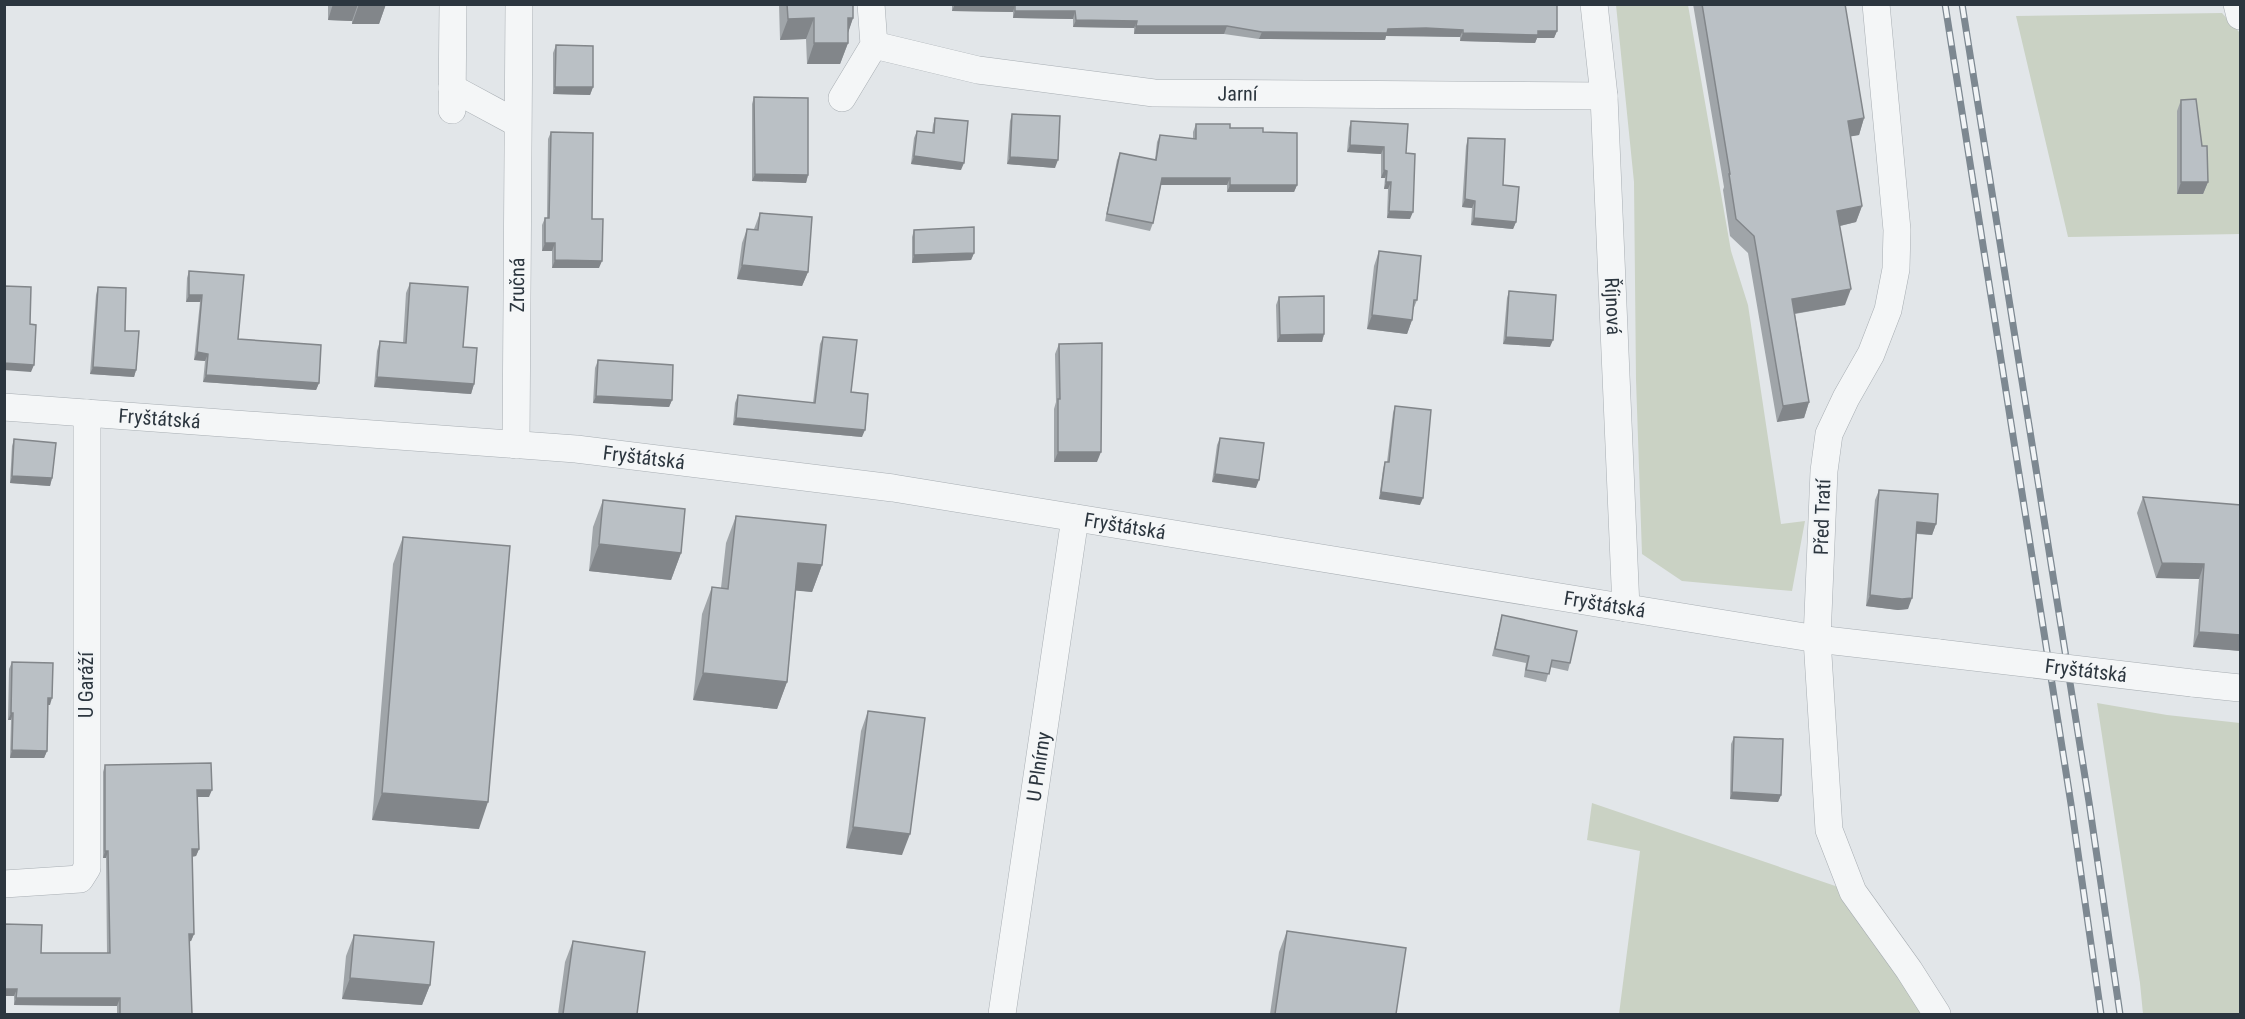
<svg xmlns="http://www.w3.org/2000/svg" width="2245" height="1019" viewBox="0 0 2245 1019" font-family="'Roboto Condensed',sans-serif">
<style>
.green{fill:#cad2c4}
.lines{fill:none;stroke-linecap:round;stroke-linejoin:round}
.minor-casing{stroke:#a8aeb3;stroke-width:28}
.minor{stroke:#f4f6f7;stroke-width:27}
.rail-casing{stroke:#7d8891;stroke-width:7}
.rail{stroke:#f1f4f6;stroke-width:4.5;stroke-dasharray:14;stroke-linecap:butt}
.minor-bridge-casing{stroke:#a8aeb3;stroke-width:28;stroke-linecap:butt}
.minor-bridge{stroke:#f4f6f7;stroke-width:27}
.wall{fill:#a0a5a9}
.shaded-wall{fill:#82868a}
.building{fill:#bac0c5;stroke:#82868a;stroke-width:1.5}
.labels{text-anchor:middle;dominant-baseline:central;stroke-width:4.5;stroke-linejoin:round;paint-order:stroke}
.street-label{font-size:20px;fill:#2c363f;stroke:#f1f4f6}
</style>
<rect width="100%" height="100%" fill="#e2e6e9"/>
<path class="green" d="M1616 5H1688L1731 251 1748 305 1781 524 1805 521 1792 591 1682 581 1642 554 1636 380 1634 182Z
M2222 13 2240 33V234L2068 237 2016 16Z
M2097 703 2167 715 2240 723V1014H2143L2140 983Z
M1592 803 1853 892 1937 1014H1619L1640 851 1587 840Z"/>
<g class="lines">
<defs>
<g id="minor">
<path id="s1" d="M1594 4 1604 96 1626 608"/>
<path d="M1876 4 1897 230 1896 269 1888 310 1871 354 1846 398 1829 434 1824 471 1817 639 1829 830 1853 892 1909 970 1937 1014"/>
<path d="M2237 4 2240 16"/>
<path id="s2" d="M874 45 978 70 1154 93 1604 96"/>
<path d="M452 88 517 123"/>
<path d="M842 98 874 45 871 4"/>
<path d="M452 110 453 4"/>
<path id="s3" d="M4 407 576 449 893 488 1817 639 1939 653"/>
<path id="s4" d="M516 445 519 4"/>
<path d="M2192 683 2240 688"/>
<path d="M4 884 80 879 87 868V413"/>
<path id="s5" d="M1002 1014 1075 518"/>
</g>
</defs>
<use href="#minor" class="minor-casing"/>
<use href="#minor" class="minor"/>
<defs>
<path id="rail" d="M1945 4 2071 804 2101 1014
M1962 4 2089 802 2120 1014"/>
</defs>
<use href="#rail" class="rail-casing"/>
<use href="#rail" class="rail"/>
<defs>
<g id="minor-bridge">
<path id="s6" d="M1939 653 2192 683"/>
</g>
</defs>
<use href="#minor-bridge" class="minor-bridge-casing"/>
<use href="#minor-bridge" class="minor-bridge"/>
</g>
<path class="wall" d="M328 4H386L379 24H352V21L328 20Z
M779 4H853V18L848 32V43L840 64H807L806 39 780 40Z
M952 4H1557V31L1554 38H1537L1535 43 1460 41V37L1423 36H1386L1385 40 1259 39 1224 34H1134V28L1073 27V19L1013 18V12L952 11Z
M1693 4H1845L1864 118 1859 135 1850 136 1862 206 1856 222 1840 226 1845 305 1795 314 1809 402 1804 418 1777 422 1748 253 1730 236 1723 190 1724 187Z
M556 45 593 87 590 95 553 94V53Z
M754 97 808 175 806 183 752 181V104Z
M2181 100 2202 146 2208 182 2203 194H2177V111Z
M1012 114 1055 168 1007 164 1010 121Z
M935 118 961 170 911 164 914 138 917 131 932 133 933 125Z
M1351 121 1406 153 1410 219 1387 218 1388 189H1384L1385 178H1381V154L1347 152 1349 128Z
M1196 124 1263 132 1297 185 1294 192H1227V185H1161L1153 223 1150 231 1105 221 1117 160 1120 153 1155 160 1157 142 1160 135 1193 139V132Z
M551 132 592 219 599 268H552V251H542V225L545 218H547L548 139Z
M1468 138 1503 185 1516 222 1513 229 1471 225 1472 208 1462 207 1466 146Z
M760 213 808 272 802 286 737 279 742 243 747 229H754Z
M914 230 974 253 971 260 912 263V237Z
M1379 251 1417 300 1413 310 1412 320 1407 334 1367 329 1374 266Z
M189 271 238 339 319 383 316 390 203 382 205 361 194 360 200 302H186L187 278Z
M410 283 463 347 474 384 471 394 374 387 377 351 380 341 403 343 406 293Z
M98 287 125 331 136 370 134 377 90 374 96 295Z
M1509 291 1550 347 1503 344 1507 298Z
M1279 297 1324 334 1322 342H1277L1276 305Z
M823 337 851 392 862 437 733 425 735 403 738 395 813 403 820 344Z
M1059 344 1097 462H1054V409L1056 402 1055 354Z
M598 360 672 400 669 407 593 403 595 368Z
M1395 406 1420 505 1379 499 1383 469 1385 462H1387L1393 413Z
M1220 438 1256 488 1212 482 1217 445Z
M14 439 52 478 50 486 10 483 12 446Z
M1879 490 1936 524 1932 535 1917 534 1908 609 1898 610 1866 606 1875 500Z
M2143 497 2241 505V651L2193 647 2199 579 2156 578 2137 513Z
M603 500 681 553 671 580 589 571 593 527Z
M736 516 822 565 812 592 796 590 787 682 777 709 693 700 702 614 712 587 721 588 726 543Z
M403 537 479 829 372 820 393 564Z
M1502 615 1570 663 1568 671 1550 667 1546 682 1524 677 1526 663 1492 656 1500 623Z
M12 662 50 705H48L47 751 44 758H10L11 720H8L9 669Z
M868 711 902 855 846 848 861 731Z
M1734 737 1781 795 1778 802 1730 799 1731 744Z
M105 765 209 797H197L199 849 196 856 192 857 194 934 191 941H189L192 1014H117V1006L14 1005V996H4L41 953H107L106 858H103V772Z
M1287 931 1396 1014H1270L1279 952Z
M354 935 430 985 422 1005 342 999 346 956Z
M573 941 637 1014H558L565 962Z"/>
<path class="shaded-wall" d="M333 4H358L352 21 328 20Z
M359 4H386L379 24H352Z
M955 4 1015 5 1013 12 952 11Z
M1015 11H1075L1073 19 1013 18Z
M814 18 806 39 780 40 788 19Z
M848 18H853L846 39Z
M1076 20 1137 21 1134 28 1073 27Z
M1136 26H1227L1224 34H1134Z
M1426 28 1463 30 1460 37 1386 36 1385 40 1259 39 1262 32Z
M1538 31H1557L1554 38H1537L1535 43 1460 41 1463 33Z
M814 43H848L840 64H807Z
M555 87H593L590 95 553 94Z
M1864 118 1859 135 1842 138 1848 121Z
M1350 145 1384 147 1381 154 1347 152Z
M914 156 964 163 961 170 911 164Z
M1010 157 1058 160 1055 168 1007 164Z
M1384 170 1387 171 1385 178H1381Z
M755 174 808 175 806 183 752 181Z
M1162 178H1230L1227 185H1160Z
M1386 182H1391L1388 189H1384Z
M2181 182H2208L2203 194H2177Z
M1230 185H1297L1294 192H1227Z
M1465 199 1475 201 1472 208 1462 207Z
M1862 206 1856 222 1831 228 1837 211Z
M1389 211 1413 212 1410 219 1387 218Z
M1474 218 1516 222 1513 229 1471 225Z
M545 243H555L552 251H542Z
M974 253 971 260 912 263 914 255Z
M555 260 602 261 599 268H552Z
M742 265 808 272 802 286 737 279Z
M1851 289 1845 305 1786 315 1792 299Z
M189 295H202L200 302H186Z
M1372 315 1412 320 1407 334 1367 329Z
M1324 334 1322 342H1277L1280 335Z
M1506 337 1553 340 1550 347 1503 344Z
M197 352 208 354 205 361 194 360Z
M4 363 34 365 31 372 4 370Z
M93 367 136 370 134 377 90 374Z
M206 375 319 383 316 390 203 382Z
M377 377 474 384 471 394 374 387Z
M596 396 672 400 669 407 593 403Z
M1809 402 1804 418 1777 422 1783 406Z
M736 418 865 430 862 437 733 425Z
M1058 452H1101L1097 462H1054Z
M1215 474 1259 480 1256 488 1212 482Z
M12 476 52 478 50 486 10 483Z
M1381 492 1423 498 1420 505 1379 499Z
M1917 522 1936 524 1932 535 1913 533Z
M599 544 681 553 671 580 589 571Z
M798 563 822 565 812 592 789 590Z
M2162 563 2204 564 2199 579 2156 578Z
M1870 595 1912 598 1908 609 1898 610 1866 606Z
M2199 632 2241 635V651L2193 647Z
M703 673 787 682 777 709 693 700Z
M48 698H52L50 705H46Z
M11 713H13L11 720H8Z
M12 750 47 751 44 758H10Z
M197 790H212L209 797H194Z
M1732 792 1781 795 1778 802 1730 799Z
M382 793 488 802 479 829 372 820Z
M853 827 910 834 902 855 846 848Z
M192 849H199L196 856 189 857Z
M105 851H108L106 858H103Z
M189 934H194L191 941 187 942Z
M350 978 430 985 422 1005 342 999Z
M4 989H17L14 996H4Z
M16 998H120L117 1006 14 1005Z"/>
<path class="building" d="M787 4H853V18H848V43H814V18L788 19Z
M999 4H1557V31H1538V35L1463 33V30L1426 28 1388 29 1387 33 1262 32 1227 26H1136L1137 21 1076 20 1075 11H1015V5Z
M1702 4H1845L1864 118 1848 121 1862 206 1837 211 1851 289 1792 299 1809 402 1783 406 1754 236 1736 219 1729 174H1730Z
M556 45 593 46V87H555Z
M754 97 808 98V175L755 174Z
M2196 99 2202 146H2207L2208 182H2181V100Z
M1012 114 1060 116 1058 160 1010 157Z
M935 118 968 121 964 163 914 156 917 131 934 133Z
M1351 121 1408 124 1406 153 1415 154 1413 212 1389 211 1391 182H1386L1387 171 1384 170V147L1350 145Z
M1196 124H1230V128H1263V132L1297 133V185H1230V178H1162L1153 223 1107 214 1120 153 1156 160 1160 135 1196 139Z
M551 132 593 133 592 219H603L602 261 555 260V243H545V218H549Z
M1468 138 1505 139 1503 185 1519 187 1516 222 1474 218 1475 201 1465 199Z
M760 213 812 217 808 272 742 265 747 229 758 230Z
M974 227V253L914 255V230Z
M1379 251 1421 256 1417 300H1414L1412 320 1372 315Z
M189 271 244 275 238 339 321 345 319 383 206 375 208 354 197 352 202 295H189Z
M410 283 468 287 463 347 477 348 474 384 377 377 380 341 406 343Z
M4 286 31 287 30 324 36 325 34 365 4 363Z
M98 287 126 288 125 331H139L136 370 93 367Z
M1509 291 1556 295 1553 340 1506 337Z
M1324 296V334L1280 335 1279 297Z
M823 337 857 340 851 392 868 394 865 430 736 418 738 395 815 403Z
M1102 343 1101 452H1058V399H1060L1059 344Z
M598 360 673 365 672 400 596 396Z
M1395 406 1431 410 1423 498 1381 492 1385 462H1389Z
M1220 438 1264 443 1259 480 1215 474Z
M14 439 56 443 52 478 12 476Z
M1879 490 1938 494 1936 524 1917 522 1912 598 1902 599 1870 595Z
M2143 497 2241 505V635L2199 632 2204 564 2162 563Z
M603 500 685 509 681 553 599 544Z
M736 516 826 525 822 565 798 563 787 682 703 673 712 587 728 589Z
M403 537 510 546 488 802 382 793Z
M1502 615 1577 631 1570 663 1552 660 1549 674 1526 670 1529 656 1495 649Z
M12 662 53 663 52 698H48L47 751 12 750 13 713H11Z
M868 711 925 718 910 834 853 827Z
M1734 737 1783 739 1781 795 1732 792Z
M211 763 212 790H197L199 849H192L194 934H189L192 1014H120V998H16L17 989H4V924L42 925 41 953H110L108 851H105V765Z
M1287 931 1406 948 1396 1014H1275Z
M354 935 434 942 430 985 350 978Z
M573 941 645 952 637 1014H563Z"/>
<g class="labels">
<g class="street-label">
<text stroke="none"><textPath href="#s2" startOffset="368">Jarní</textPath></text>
<text stroke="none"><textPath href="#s4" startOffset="160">Zručná</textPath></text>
<text stroke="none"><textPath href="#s1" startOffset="303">Říjnová</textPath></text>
<text stroke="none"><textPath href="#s3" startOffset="156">Fryštátská</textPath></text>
<text stroke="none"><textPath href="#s3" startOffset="642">Fryštátská</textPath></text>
<text transform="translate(1822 517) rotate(-88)">Před Tratí</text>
<text stroke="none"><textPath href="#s3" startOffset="1128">Fryštátská</textPath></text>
<text stroke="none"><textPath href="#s3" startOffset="1614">Fryštátská</textPath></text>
<text stroke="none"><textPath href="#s6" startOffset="148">Fryštátská</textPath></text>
<text transform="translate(86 685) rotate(-90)">U Garáží</text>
<text stroke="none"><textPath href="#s5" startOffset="250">U Plnírny</textPath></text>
</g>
</g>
<rect width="2245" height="1019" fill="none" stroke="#2c363f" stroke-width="12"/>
</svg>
